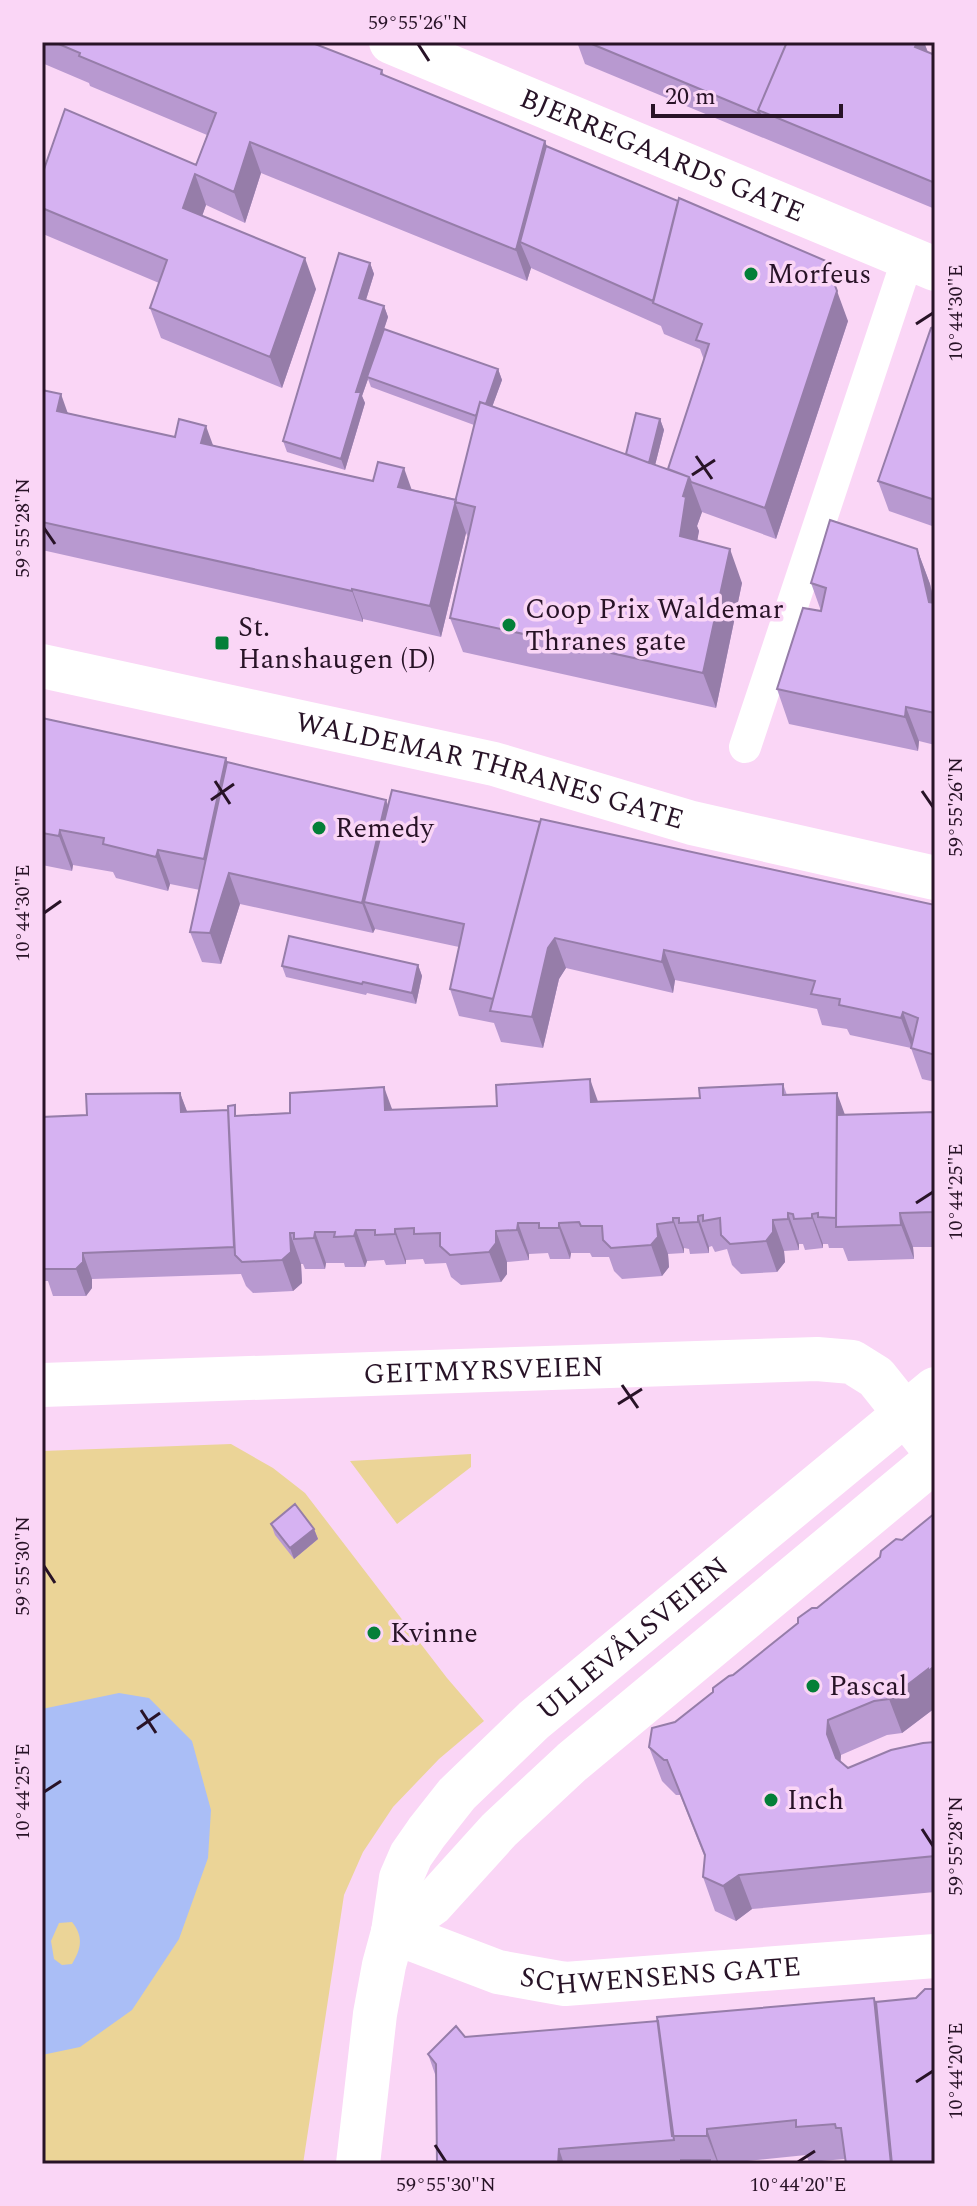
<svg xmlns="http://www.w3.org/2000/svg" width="977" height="2206" viewBox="0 0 977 2206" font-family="Spectral,serif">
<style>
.green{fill:#ebd497}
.water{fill:#aabef6;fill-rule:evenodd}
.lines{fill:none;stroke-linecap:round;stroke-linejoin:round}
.service{stroke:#fff;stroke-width:32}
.minor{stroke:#fff;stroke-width:44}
.tertiary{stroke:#fff;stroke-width:44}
.secondary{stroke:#fff;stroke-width:44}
.wall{fill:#b899d0}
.shaded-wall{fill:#967da9}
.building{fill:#d6b2f2;stroke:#967da9;stroke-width:2}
.ticks{fill:none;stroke:#281327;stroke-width:3}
.poi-dot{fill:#047f38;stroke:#fad6f6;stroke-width:3}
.labels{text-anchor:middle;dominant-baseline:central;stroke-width:7;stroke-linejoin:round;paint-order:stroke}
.street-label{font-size:28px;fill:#281327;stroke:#fad6f6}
.poi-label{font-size:28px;fill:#281327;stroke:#fad6f6;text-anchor:start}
.neatline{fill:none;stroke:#281327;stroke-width:3}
.ticks-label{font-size:20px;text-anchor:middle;fill:#281327}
</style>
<rect width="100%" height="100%" fill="#fad6f6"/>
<path class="green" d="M231 1444 273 1468 305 1493 447 1678 484 1721 439 1759 393 1807 363 1852 344 1895 303 2164H42V1451Z
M471 1454V1467L397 1524 350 1461Z"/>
<path class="water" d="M119 1693 149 1698 192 1741 211 1810 208 1858 179 1939 132 2010 80 2047 42 2055V1709ZM72 1922C84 1937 81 1949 72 1964L62 1965 54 1959 51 1941 59 1923Z"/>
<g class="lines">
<path class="service" d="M745 747 908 258"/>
<g class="minor">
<path id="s1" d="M391 42 935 269"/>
<path id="s2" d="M42 1385 817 1359 852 1362 876 1377 935 1451"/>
<path id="s3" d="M393 1932 498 1972 565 1984 935 1956"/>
</g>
<path class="tertiary" id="s4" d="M42 666 494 764 692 823 935 878"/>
<g class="secondary">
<path d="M393 1932 432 1904 499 1830 572 1762 935 1460"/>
<path id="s5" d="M358 2164 375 2014 384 1965 393 1932 401 1878 411 1855 427 1832 457 1794 534 1720 935 1389"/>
</g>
</g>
<path class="wall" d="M42 42H310L382 70 384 75 545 141 546 146 848 321 776 539 702 512 697 526 699 531 697 540 742 583 716 708 463 652 450 618 468 537 466 533 441 637 363 619V622L42 550V390L68 413 456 499 474 425 371 387 368 379 362 396 365 403 345 470 287 452 283 441 370 263 374 274 366 300 384 306 388 317 384 329 498 369 502 380 492 407 626 454 660 419 664 430 655 465 668 469 704 360 700 349 664 334 661 326 531 268 527 281 261 173 245 223 206 205 202 216 316 289 282 388 161 338 150 308 159 283 43 234 42 238V175L196 165 207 135 90 86 89 83 42 63Z
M577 42H924L928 52 935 55V209L585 64Z
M935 326V527L889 511 878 481Z
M917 549 930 584 935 603V745L919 741 918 751 789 724 777 689 821 611 811 583Z
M42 718 227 762 388 805 540 822 935 905V1082L922 1079 911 1048 850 1035 847 1029 822 1025 817 1009 675 980 673 993 566 968 559 979 543 1048 501 1042 494 1023 459 1016 450 989 459 947 375 929 373 933 240 904 221 964 202 962 190 932 200 890 170 884 168 891 116 878 113 872 73 865 72 871 42 865Z
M418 965 422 976 416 1004 367 993 366 995 286 977 282 966Z
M783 1084 787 1095 845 1115 935 1112V1247H913L914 1259 848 1261 843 1248H829L828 1244H823V1248L805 1250 803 1244H799V1250L784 1251 785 1262 777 1272 741 1274 732 1265 727 1249 715 1252 712 1246 709 1247V1253L690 1254 689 1249 684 1248V1253L668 1254 669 1267 662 1276 622 1279 614 1271 609 1257H592L590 1253H571L570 1259H550L548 1253 529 1254V1260L507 1262V1274L501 1282 461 1285 451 1277 446 1263 425 1264 423 1259 406 1260V1264L386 1265 384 1260 367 1261 365 1267H345L344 1263H326L325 1269H305L303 1264H301L302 1283 293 1291 253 1293 246 1286 241 1274 92 1279V1288L86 1296H53L48 1281H42V1117L87 1115 180 1093 187 1112 239 1116 700 1098Z
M935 1513V1708L902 1733 887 1735 841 1755 840 1762 848 1768 935 1742V1892L752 1909 736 1921 715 1911 703 1877 705 1858 680 1795H676L662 1781 649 1747 675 1722Z
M271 1524 314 1529 318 1539 294 1559 275 1535Z
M874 1998 876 2002 845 2159 809 2162 806 2155 719 2164H437L436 2077 428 2054 658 2021Z"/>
<path class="shaded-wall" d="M917 42H924L932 64 915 47Z
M545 141 556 172 520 242 531 268 527 281 516 250Z
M250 142 261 173 245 223 234 192Z
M195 174 206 205 194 239 183 208Z
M305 258 316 289 282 388 270 357Z
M370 263 374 274 363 309 359 298Z
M837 291 848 321 776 539 765 508Z
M384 306 388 317 368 377H367L368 379 362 396 365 403 345 470 341 459 356 392Z
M498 369 502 380 484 429 481 418Z
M61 394 72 425 57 411Z
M660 419 664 430 649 489 645 478Z
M206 426 217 456 201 443Z
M404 468 415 499 398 487Z
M689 477 702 512 697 526 699 531 692 570 680 536 683 496Z
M455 502 466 533 441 637 430 606Z
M730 549 742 583 716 708 703 673Z
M917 549 930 584 935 608 929 602Z
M352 589 363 619V622L352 591Z
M906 707 919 741 918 751 905 717Z
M226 758 238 793 217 893 204 859Z
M386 800 397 830 364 902 375 929 373 933 362 903Z
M60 830 73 865 72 871 59 836Z
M158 850 170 884 168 891 156 857Z
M229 873 240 904 221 964 210 933Z
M555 938 566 968 559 979 543 1048 532 1017 548 948Z
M664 950 675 980 673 993 662 962Z
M418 965 422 976 416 1004 412 993Z
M903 1012 914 1043 912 1048 901 1018Z
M590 1079 601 1110 591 1102Z
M384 1087 395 1117 385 1110Z
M180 1093 190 1119 181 1112Z
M837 1093 848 1123 836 1218Z
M788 1213 799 1244V1250L788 1219Z
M900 1213 913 1247 914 1259 901 1225Z
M812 1214 823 1244V1248L812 1218Z
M698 1216 709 1247V1253L698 1222Z
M673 1218 684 1248V1253L673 1222Z
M773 1220 784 1251 785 1262 777 1272 766 1241Z
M518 1223 529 1254V1260L517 1230Z
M559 1223 571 1253 570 1259 559 1228Z
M657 1224 668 1254 669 1267 662 1276 651 1245Z
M395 1229 406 1260V1264L395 1234Z
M356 1230 367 1261 365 1267 354 1236Z
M496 1231 507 1262V1274L501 1282 489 1252Z
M315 1232 326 1263 325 1269 314 1238Z
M290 1233 301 1264 302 1283 293 1291 282 1260Z
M83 1253 92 1279V1288L86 1296 76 1269Z
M314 1529 318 1539 294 1559 290 1548Z
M935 1666V1708L902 1733 889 1699 928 1669Z
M828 1720 841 1755 840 1769 827 1734Z
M739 1875 752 1909 736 1921 723 1886Z
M707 2129 719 2164H718L707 2136Z
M559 2149 564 2164H558Z"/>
<path class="building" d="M54 42H310L382 70 381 74 545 141 516 250 250 142 234 192 195 174 183 208 305 258 270 357 150 308 167 260 42 208V175L65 109 196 165 216 113 79 56 80 53Z
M587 42H787L758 110 760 114Z
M787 42H917L915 47 935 55V183L758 110Z
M546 146 678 201 653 301 520 242Z
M679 198 826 261 837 291 765 508 691 482 689 477 668 469 709 344 696 340 702 324 653 303Z
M339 253 370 263 359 298 384 306 356 392H361L341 459 283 441Z
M935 326V500L878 481 931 328Z
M384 329 498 369 486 404 480 402 476 416 367 377Z
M42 390 61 394 57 411 175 437 179 419 206 426 201 443 373 481 378 462 404 468 398 487 456 500 430 606 352 589V591L42 522Z
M480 402 689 477 683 496 686 497 680 536 730 549 703 673 450 618 475 507 455 502Z
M636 413 660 419 649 463 626 454Z
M830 520 917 549 929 602 935 603V713L906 707 905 717 777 689 803 608 821 611 826 588 811 583Z
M42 718 226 758 204 859 158 850 156 857 103 844 104 838 60 830 59 836 42 833Z
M227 762 386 800 362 903 229 873 210 933 190 932Z
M392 790 540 822 493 999 450 989 464 924 364 902Z
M541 819 935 905V1055L911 1048 918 1018 903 1012 901 1018 839 1005 840 999 811 994 815 981 664 950 662 962 555 938 548 948 532 1017 490 1011Z
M289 936 418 965 412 993 363 982 362 984 282 966Z
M590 1079 591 1102 700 1098 699 1088 783 1084V1095L837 1093 836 1218 818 1217V1213L812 1214V1218L794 1219 793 1214 788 1213V1219L773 1220V1232L766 1241 730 1244 721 1235 720 1218 703 1221V1215L698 1216V1222L679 1223V1218H673V1222L657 1224 658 1237 651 1245 611 1248 603 1240 602 1226H581L579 1222 559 1223V1228H539V1223H518L517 1230 496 1231V1243L489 1252 450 1255 440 1246V1233L414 1234V1228L395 1229V1234L375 1235V1230H356L354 1236 334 1237 335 1232H315L314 1238 294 1239V1233H290L291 1252 282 1260 242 1262 235 1255 228 1106 235 1105V1116L290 1113V1093L384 1087 385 1110 497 1106 496 1085Z
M180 1093 181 1112 228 1110 234 1247 83 1253V1262L76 1269H43L42 1264V1117L87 1115 86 1094Z
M935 1112V1212L900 1213 901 1225 836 1227 837 1115Z
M295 1504 314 1529 290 1548 271 1524Z
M935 1513V1666L928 1671V1669L889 1699 874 1701 828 1720 827 1734 836 1758 848 1768 891 1750 923 1743 935 1742V1856L739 1875 723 1886 703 1877 705 1855 667 1760H664L649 1747 652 1728 675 1722 713 1692V1688L729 1676 733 1675 798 1623V1618L812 1608H817L880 1557 881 1551 896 1539 902 1540Z
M925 1989H935V2164H892L876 2002 916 1998Z
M874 1998 891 2164H846L841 2128H836L835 2124 796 2127V2120L707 2129V2136H672L657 2017Z
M658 2021 674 2140 559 2149 558 2164H437L436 2064 428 2054 456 2026 465 2037Z
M681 2160H710V2164H681Z"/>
<path class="ticks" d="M418 44 429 61M916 324 933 313M696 456 712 479M692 475 715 460M44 528 55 544M215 781 230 804M922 791 933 807M211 800 234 784M44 913 61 901M916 1203 933 1192M622 1385 638 1408M618 1404 642 1389M44 1566 55 1583M141 1710 156 1733M137 1729 160 1713M44 1792 61 1781M922 1829 933 1846M916 2082 933 2071M435 2145 446 2162M798 2162 815 2151"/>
<g class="poi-dot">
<circle cx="751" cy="274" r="8"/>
<circle cx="509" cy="625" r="8"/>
<rect x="214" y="635" width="16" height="16" rx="4"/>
<circle cx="319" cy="828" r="8"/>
<circle cx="374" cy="1633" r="8"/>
<circle cx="813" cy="1686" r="8"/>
<circle cx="771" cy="1800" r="8"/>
</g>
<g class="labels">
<g class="street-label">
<text stroke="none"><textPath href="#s1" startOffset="294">BJERREGAARDS GATE</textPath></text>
<text stroke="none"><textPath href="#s4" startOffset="460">WALDEMAR THRANES GATE</textPath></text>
<text stroke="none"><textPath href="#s2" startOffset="442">GEITMYRSVEIEN</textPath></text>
<text stroke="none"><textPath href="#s5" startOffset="626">ULLEVÅLSVEIEN</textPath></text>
<text stroke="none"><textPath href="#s3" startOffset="276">SCHWENSENS GATE</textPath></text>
</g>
<g class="poi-label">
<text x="767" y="274">Morfeus</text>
<text x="525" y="609">Coop Prix Waldemar<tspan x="525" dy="32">Thranes gate</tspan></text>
<text x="238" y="627">St.<tspan x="238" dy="32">Hanshaugen (D)</tspan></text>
<text x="335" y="828">Remedy</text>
<text x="390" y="1633">Kvinne</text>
<text x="829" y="1686">Pascal</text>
<text x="787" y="1800">Inch</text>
</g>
</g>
<rect width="977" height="2206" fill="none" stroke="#fad6f6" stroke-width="88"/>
<path d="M653 104v12h188v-12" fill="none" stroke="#281327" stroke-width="4"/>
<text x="665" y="104" font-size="24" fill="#281327" stroke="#fad6f6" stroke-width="6" paint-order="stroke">20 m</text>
<rect x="44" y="44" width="889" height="2118" class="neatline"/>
<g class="ticks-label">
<text x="418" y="29">59°55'26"N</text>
<text transform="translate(955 313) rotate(-90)" y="7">10°44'30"E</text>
<text transform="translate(22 528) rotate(-90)" y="7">59°55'28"N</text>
<text transform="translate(955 807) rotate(-90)" y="7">59°55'26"N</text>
<text transform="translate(22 913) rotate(-90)" y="7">10°44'30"E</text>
<text transform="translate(955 1192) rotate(-90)" y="7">10°44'25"E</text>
<text transform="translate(22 1566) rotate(-90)" y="7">59°55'30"N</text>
<text transform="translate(22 1792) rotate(-90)" y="7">10°44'25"E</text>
<text transform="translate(955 1846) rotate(-90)" y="7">59°55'28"N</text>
<text transform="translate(955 2071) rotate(-90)" y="7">10°44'20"E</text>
<text x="446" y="2191">59°55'30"N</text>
<text x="798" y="2191">10°44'20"E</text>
</g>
</svg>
